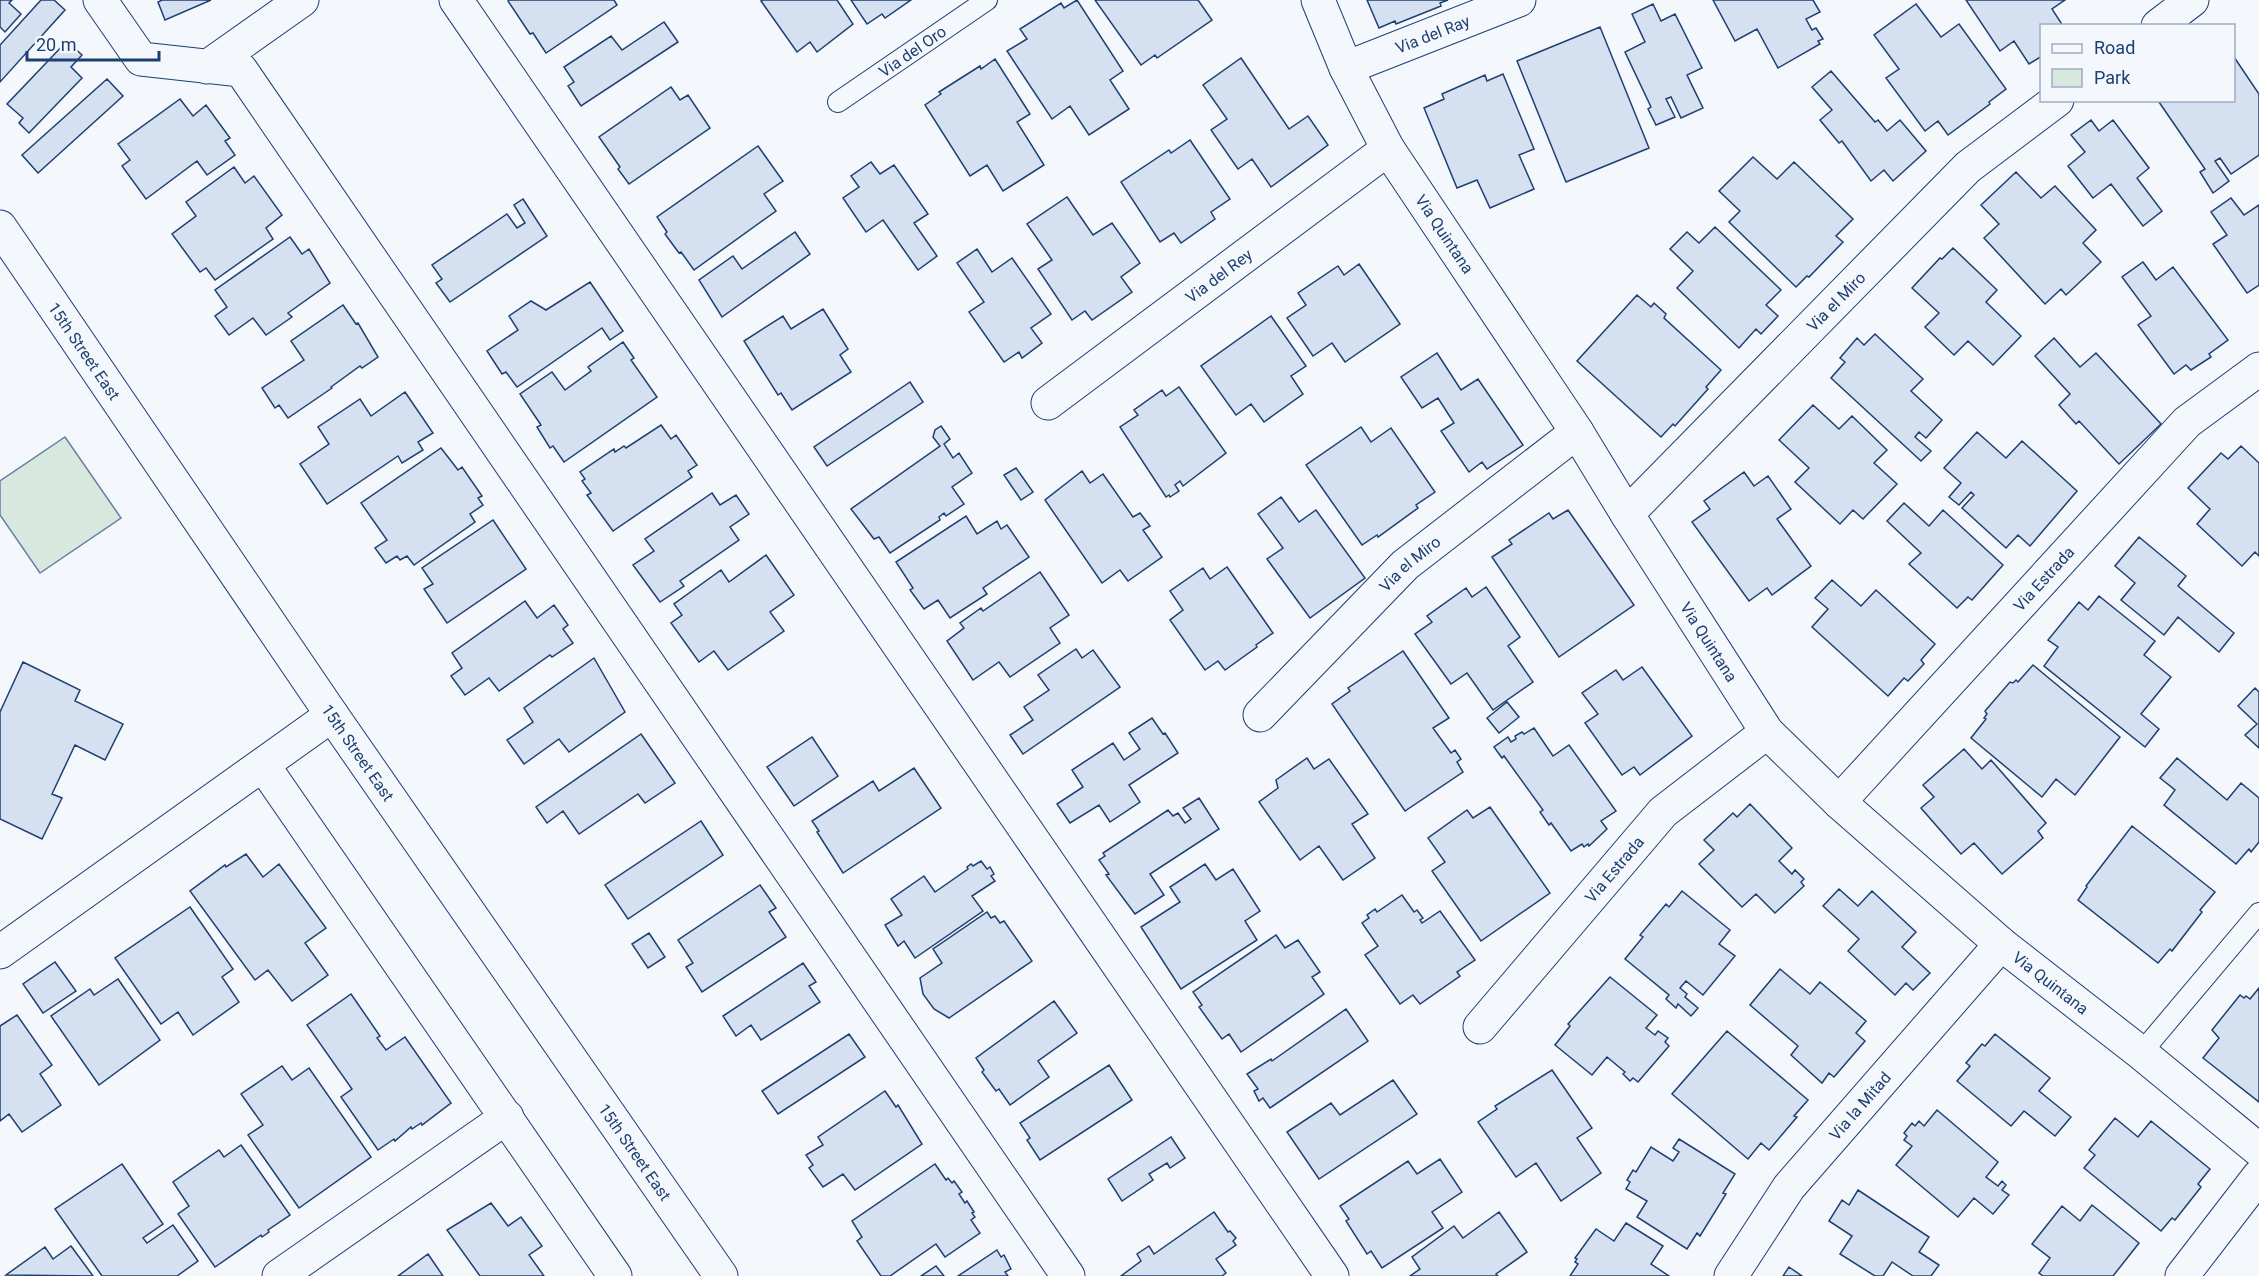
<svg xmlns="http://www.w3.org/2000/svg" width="2259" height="1276" viewBox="0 0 2259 1276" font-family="Roboto,sans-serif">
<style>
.green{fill:#d7e8df;stroke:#687fa3;stroke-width:1.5}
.building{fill:#d5e0f0;stroke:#1d3f73;stroke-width:1.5}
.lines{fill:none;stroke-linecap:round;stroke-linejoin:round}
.service-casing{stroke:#1d3f73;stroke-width:22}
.minor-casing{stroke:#1d3f73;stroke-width:35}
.service{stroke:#f4f7fb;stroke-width:20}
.minor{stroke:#f4f7fb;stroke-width:33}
.labels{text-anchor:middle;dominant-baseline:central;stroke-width:4.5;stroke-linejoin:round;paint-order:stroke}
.street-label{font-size:16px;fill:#1d3f73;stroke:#f4f7fb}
</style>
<rect width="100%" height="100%" fill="#f4f7fb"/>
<path class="green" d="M65 437 121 518 40 573 0 515V481Z"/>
<path class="building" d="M0 0H12L9 3 21 14 5 32 0 27Z
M41 0H54L65 10 0 82V45Z
M162 0H211L165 20 158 2Z
M509 0H614L617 5 546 53 533 33 530 34 508 1Z
M763 0H837L853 24 817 52 810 42 797 52 761 1Z
M851 0H911L885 18 882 14 867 24Z
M1077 0 1123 71 1110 80 1129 109 1089 135 1070 106 1052 119 1007 51 1027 39 1020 29 1061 3 1064 8Z
M1095 0H1198L1212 20 1157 58 1155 55 1141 65Z
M1367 0H1448L1440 3 1441 6 1396 24 1395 21 1379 28Z
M1713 0H1813L1820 12 1806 19 1812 30 1816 28 1823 39 1818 41 1820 44 1778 68 1757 29 1735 41Z
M1966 0H2065L2052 9 2063 26H2042V56L2029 64 2014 41 2000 51Z
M1653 4 1661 21 1675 14 1702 68 1687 75 1703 108 1681 118 1671 97 1666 99 1675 117 1656 125 1648 109 1651 107 1625 52 1645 42 1632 14Z
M1916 4 1941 37 1959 24 2006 89 1989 102 1990 104 1948 135 1938 121 1925 131 1886 78 1899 69 1874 35Z
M664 22 678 42 581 106 568 86 574 82 564 67 611 36 622 50Z
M1600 27 1649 148 1566 182 1517 61Z
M67 41 82 55 71 67 82 78 29 133 19 123 23 118 7 104Z
M2234 57 2259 94V155L2231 174 2220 158 2215 161 2229 181 2213 193 2200 172 2205 169 2159 102 2161 100H2234Z
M1241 58 1289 129 1308 116 1328 145 1271 187 1252 159 1238 169 1211 130 1227 119 1203 85Z
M995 59 1030 114 1017 122 1044 165 1003 191 987 165 970 176 925 105 941 94 939 92 980 66 981 69Z
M1831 71 1875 122 1878 120 1887 131 1900 120 1926 151 1893 181 1884 170 1871 181 1842 141 1839 143 1820 120 1832 110 1812 87Z
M1503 74 1534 149 1519 155 1534 189 1490 208 1477 180 1457 188 1424 108 1444 99 1442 94 1485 75 1487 81Z
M107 79 123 96 38 173 22 155Z
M671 87 680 100 688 95 710 128 629 184 618 169 620 167 599 137Z
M180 99 193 116 206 105 230 138 225 141 235 155 207 175 197 161 146 199 122 166 130 160 118 144Z
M2091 120 2099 131 2113 120 2149 168 2137 178 2162 211 2143 226 2111 184 2093 198 2068 166 2085 152 2071 135Z
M1190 140 1230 199 1211 212 1215 219 1181 243 1174 233 1160 242 1121 182 1169 150 1171 153Z
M758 146 783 181 764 194 776 211 694 270 681 252 679 253 665 234 667 232 657 217Z
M1753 157 1777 179 1794 162 1853 219 1836 236 1843 242 1809 277 1807 276 1796 287 1729 222 1740 211 1719 191Z
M871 162 880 174 894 165 928 214 914 223 937 256 918 270 883 220 866 232 843 198 859 187 851 176Z
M234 167 245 183 254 176 282 215 266 228 273 239 215 280 206 268 200 272 172 234 196 216 186 202Z
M2016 172 2041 198 2055 186 2096 230 2083 243 2101 262 2066 295 2061 289 2045 304 1984 238 1999 224 1981 205Z
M1067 197 1093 235 1112 223 1140 263 1121 277 1132 292 1092 320 1085 311 1072 320 1038 269 1052 260 1027 224Z
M2231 198 2244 215 2259 205V285L2247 293 2213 244 2227 235 2211 212Z
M523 199 547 236 450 302 436 283 442 279 432 265 507 214 517 228 525 223 514 205Z
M1715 227 1781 290 1766 305 1778 316 1761 334 1756 329 1739 348 1677 288 1693 271 1670 249 1687 232 1699 243Z
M795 232 810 254 722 317 699 280 733 256 742 269Z
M290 237 302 254 309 249 330 283 288 313 292 317 266 335 253 318 229 335 215 316 227 307 215 290Z
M1953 248 1997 290 1986 302 2021 336 1993 365 1968 341 1954 355 1925 327 1939 313 1912 288 1940 258 1942 259Z
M977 249 992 272 1012 258 1051 314 1031 328 1042 343 1022 358 1019 352 1004 362 969 312 984 302 957 263Z
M2143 262 2156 280 2173 267 2228 340 2209 354 2211 357 2191 370 2186 365 2174 374 2138 325 2151 316 2122 277Z
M1359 264 1400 324 1345 362 1332 343 1313 356 1287 318 1306 305 1298 293 1338 266 1344 275Z
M590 282 623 331 610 340 602 328 517 387 506 372 502 374 487 351 518 330 509 316 531 301 546 310Z
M1637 295 1651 307 1654 303 1666 314 1664 318 1721 370 1706 387 1708 389 1675 426 1673 424 1661 437 1577 361Z
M343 305 356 324 358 323 378 357 362 368 360 366 331 387 332 388 288 418 279 405 275 408 262 388 304 360 291 341Z
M823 309 848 349 840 355 851 372 792 410 781 393 778 395 744 341 783 316 791 329Z
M1271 316 1306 366 1291 376 1303 394 1264 422 1251 404 1236 415 1201 366Z
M1875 334 1923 379 1911 391 1942 420 1926 438 1919 432 1915 437 1931 451 1921 461 1831 378 1845 362 1840 358 1857 338 1864 345Z
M2054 338 2080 367 2096 353 2161 424 2119 464 2079 421 2076 424 2059 405 2070 394 2035 356Z
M623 342 634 358 631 360 657 397 564 462 553 446 550 448 537 427 541 425 520 394 552 372 565 390 591 371 588 367Z
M1437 353 1461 390 1478 379 1523 445 1487 469 1482 462 1469 472 1441 431 1454 423 1438 398 1422 408 1401 377Z
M910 382 923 402 827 466 814 447Z
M1179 387 1226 453 1183 486 1180 481 1175 485 1179 491 1170 497 1169 495 1166 497 1120 427 1138 415 1134 410 1162 390 1166 396Z
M405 392 433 433 418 442 423 450 402 463 398 456 327 504 300 464 329 444 318 427 360 399 371 416Z
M1813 405 1839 429 1852 416 1887 450 1874 463 1897 484 1863 519 1853 510 1840 524 1795 482 1809 468 1779 440Z
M661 425 671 439 676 435 697 465 688 471 692 477 613 531 587 495 591 493 582 481 585 479 580 472 614 449 615 452 624 446 626 448Z
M941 426 950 439 944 444 953 458 959 453 972 473 952 487 964 504 946 516 944 513 939 517 940 520 890 553 879 537 874 539 851 509 940 446 933 437 935 430Z
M1361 427 1371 442 1391 428 1435 492 1416 505 1418 508 1378 537 1377 535 1362 545 1306 465Z
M1977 432 2006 458 2022 441 2077 491 2030 546 2018 535 2006 548 1962 508 1974 495 1971 492 1959 505 1949 497 1961 483 1944 468Z
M2241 446 2259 463V556L2255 552 2242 566 2197 524 2210 509 2188 488 2221 453 2228 459Z
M441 448 458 470 462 467 482 496 478 498 483 505 470 514 475 522 414 565 407 556 400 560 397 556 386 563 375 548 387 540 361 503Z
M1016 468 1033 492 1021 500 1004 475Z
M1082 471 1090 483 1103 474 1133 517 1140 513 1150 526 1143 530 1162 557 1128 581 1120 570 1102 583 1045 500Z
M1744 472 1754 486 1768 476 1791 509 1777 519 1811 566 1772 595 1767 588 1749 601 1692 522 1710 509 1704 501Z
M712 493 720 505 736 495 749 514 730 527 739 540 680 581 684 586 660 602 633 565 654 551 645 539Z
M1281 497 1299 522 1316 510 1365 578 1310 618 1267 559 1283 548 1258 514Z
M1904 503 1929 526 1943 510 2003 565 1972 600 1968 597 1957 608 1909 564 1921 553 1887 521Z
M1568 510 1634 605 1559 657 1492 557 1512 544 1509 540 1549 513 1553 519Z
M966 516 977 534 997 521 1001 529 1007 525 1029 557 983 588 987 594 950 618 938 600 924 609 910 590 913 588 896 562Z
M493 520 526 569 447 623 424 589 433 584 422 568Z
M2139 537 2186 576 2178 586 2234 633 2219 652 2178 617 2164 635 2121 600 2135 583 2115 566Z
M766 555 794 595 770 612 784 631 728 670 714 651 699 662 671 623 682 615 674 604 721 570 729 582Z
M1227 567 1273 633 1256 645 1257 647 1225 670 1218 661 1205 670 1170 620 1183 610 1170 591 1203 568 1210 579Z
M1040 572 1069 615 1050 628 1060 643 1010 677 999 662 973 680 947 641 964 628 960 623 981 608 983 611Z
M1832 580 1861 606 1876 590 1935 644 1921 660 1924 664 1908 681 1904 678 1888 696 1812 627 1828 609 1815 598Z
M1486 587 1520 637 1508 646 1533 682 1493 710 1467 673 1451 684 1415 634 1432 622 1427 616 1466 588 1472 597Z
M2099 596 2155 641 2144 655 2171 677 2141 714 2159 729 2145 747 2044 666 2058 647 2048 640 2079 602 2088 610Z
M525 601 537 618 554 605 568 625 563 629 573 643 552 657 550 655 499 691 489 678 465 695 451 676 462 668 452 653Z
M1076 649 1082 658 1093 650 1120 687 1023 754 1010 735 1033 720 1024 707 1049 690 1038 675Z
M1403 651 1449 718 1433 728 1451 753 1455 750 1461 759 1457 762 1463 772 1405 811 1332 704 1350 691 1348 688Z
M594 658 625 712 569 752 559 739 524 764 507 740 533 722 524 708Z
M23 662 80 690 75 701 123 724 105 760 75 745 52 794 62 798 42 839 0 819V712Z
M2033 665 2120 737 2075 795 2056 779 2042 797 1971 738 1986 719 1984 718 1987 714 1985 711 2010 682 2013 683 2016 680 2018 682Z
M1642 667 1692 736 1640 775 1634 767 1622 775 1585 723 1598 714 1582 693 1616 670 1623 680Z
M2255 688 2259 692V748L2245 735 2257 724 2238 706Z
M1507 702 1519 717 1499 733 1487 718Z
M1152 718 1163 734 1165 733 1178 753 1129 785 1140 802 1110 822 1099 805 1070 823 1057 804 1083 787 1072 770 1113 743 1124 760 1140 749 1129 733Z
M1534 728 1553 756 1569 745 1616 811 1601 821 1607 829 1589 846 1588 844 1584 847 1582 844 1571 851 1551 823 1549 825 1540 812 1543 810 1504 756 1502 758 1494 747 1508 737 1511 742 1516 739 1515 736 1522 732 1524 734Z
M641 734 675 783 645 803 638 794 579 834 563 811 547 823 536 807Z
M812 737 838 776 794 806 767 767Z
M1964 749 1982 769 1991 760 2046 823 2038 831 2043 838 2002 874 1974 843 1961 854 1921 808 1934 797 1923 785Z
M1307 758 1314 769 1329 759 1368 814 1352 824 1375 858 1343 880 1319 846 1300 860 1259 802 1278 788 1276 780Z
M2177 758 2227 800 2241 783 2259 798V842L2251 852 2249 849 2236 864 2164 805 2175 790 2160 778Z
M914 768 941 808 843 873 817 832 819 831 812 821 873 781 879 791Z
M1199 798 1219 829 1150 874 1164 895 1135 914 1106 875 1109 874 1099 860 1105 856 1103 853 1168 810 1173 816 1178 813 1185 823 1191 819 1183 808Z
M1750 804 1792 848 1779 861 1792 874 1795 870 1804 879 1801 882 1804 886 1775 913 1756 894 1742 907 1699 864 1714 850 1704 840 1733 813 1737 817Z
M1490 807 1550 893 1481 941 1432 871 1445 862 1428 838 1467 810 1473 818Z
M701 821 723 855 628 919 605 885Z
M2132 826 2215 892 2200 910 2202 912 2172 951 2170 949 2158 963 2078 900 2087 887 2086 886Z
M246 854 263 877 279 864 326 928 305 943 328 975 292 1001 268 970 255 980 190 891 225 865 226 867Z
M981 861 987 869 990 867 994 874 991 876 995 881 972 896 983 911 915 958 904 941 898 946 885 925 902 915 891 899 924 876 935 892 968 869 967 867 971 864 973 866Z
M1205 864 1216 880 1233 869 1260 911 1245 921 1257 940 1181 989 1141 927 1180 902 1170 887Z
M760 885 776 908 769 912 786 937 702 992 686 967 693 963 678 940Z
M1839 889 1858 906 1872 891 1916 932 1902 947 1930 973 1913 990 1906 983 1895 995 1848 951 1859 939 1823 906Z
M1682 891 1730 930 1719 944 1735 956 1703 995 1686 981 1680 988 1687 994 1685 997 1698 1008 1691 1016 1678 1004 1676 1008 1666 999 1669 995 1625 959 1643 937 1640 935 1666 904 1669 907Z
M1402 895 1414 912 1417 910 1423 918 1420 920 1422 923 1440 911 1475 960 1457 972 1460 976 1420 1004 1413 995 1400 1004 1365 955 1378 946 1362 923 1369 918 1367 915 1375 909 1377 912Z
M190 907 233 969 222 977 239 1002 193 1035 178 1012 161 1024 115 958Z
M987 912 991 918 995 916 1000 923 1004 921 1032 961 949 1018 934 1009 923 994 920 978 942 963 933 949Z
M649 933 665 957 648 968 632 944Z
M1276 935 1285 948 1298 940 1320 972 1312 977 1324 994 1241 1052 1229 1034 1222 1039 1199 1007 1202 1005 1193 992Z
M55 962 76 991 43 1013 23 984Z
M803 963 816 982 809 986 820 1002 761 1040 751 1025 736 1036 723 1016Z
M1780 969 1810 994 1820 982 1866 1021 1856 1033 1865 1041 1834 1077 1829 1073 1822 1083 1791 1055 1798 1046 1750 1005Z
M1610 977 1657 1015 1646 1028 1655 1035 1658 1031 1668 1038 1665 1042 1669 1046 1638 1082 1633 1078 1630 1081 1623 1074 1625 1072 1607 1057 1592 1075 1555 1045 1570 1026 1568 1024Z
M118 979 160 1040 99 1085 51 1016 90 989 94 995Z
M2259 988V1102L2203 1058 2219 1038 2212 1030 2240 995 2244 998 2246 996 2250 999Z
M351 994 380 1036 377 1038 386 1050 405 1037 451 1103 422 1125 421 1123 412 1129 411 1127 395 1141 394 1139 378 1150 341 1097 352 1089 307 1025Z
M1054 1001 1077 1033 1038 1061 1049 1077 1010 1105 999 1089 996 1091 982 1072 984 1070 976 1058Z
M1346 1009 1368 1041 1270 1108 1263 1098 1259 1101 1254 1091 1258 1089 1247 1074 1271 1059 1272 1061Z
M17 1015 52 1065 40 1074 61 1105 22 1132 9 1114 0 1121V1026Z
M1727 1031 1808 1100 1794 1116 1797 1117 1769 1150 1761 1143 1748 1159 1672 1094Z
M849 1034 865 1057 778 1114 762 1091Z
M1995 1034 2050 1078 2039 1091 2071 1117 2055 1136 2024 1111 2011 1126 1957 1081 1970 1066 1966 1063 1982 1044 1985 1046Z
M1109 1065 1132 1100 1040 1160 1027 1140 1030 1138 1020 1123Z
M282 1066 292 1080 309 1068 371 1157 299 1208 248 1135 263 1125 241 1094Z
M1552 1070 1592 1128 1577 1138 1601 1173 1561 1201 1536 1163 1516 1177 1478 1122 1497 1109 1495 1106Z
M1393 1080 1417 1114 1319 1179 1287 1132 1331 1103 1340 1115Z
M885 1091 896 1107 898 1105 922 1144 855 1190 843 1174 823 1187 809 1168 813 1165 806 1155 823 1145 818 1137Z
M1937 1110 1998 1162 1986 1177 1998 1186 2002 1181 2006 1185 2002 1190 2009 1195 1993 1214 1974 1198 1958 1217 1896 1165 1912 1146 1904 1140 1907 1136 1904 1133 1912 1123 1915 1126 1919 1121 1924 1126Z
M2115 1118 2138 1137 2151 1121 2210 1169 2198 1184 2201 1187 2175 1220 2172 1218 2161 1231 2084 1168 2095 1155 2089 1150Z
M1171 1137 1185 1158 1170 1168 1167 1163 1149 1174 1153 1180 1122 1201 1108 1179Z
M1679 1139 1735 1174 1723 1193 1726 1194 1700 1236 1697 1233 1687 1249 1637 1217 1647 1201 1626 1189 1630 1182 1627 1180 1633 1170 1636 1172 1651 1147 1673 1161 1679 1152 1673 1148Z
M241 1145 290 1215 268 1230 269 1232 262 1237 261 1235 215 1267 178 1214 189 1206 173 1182 219 1150 224 1157Z
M1440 1159 1462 1192 1432 1212 1443 1228 1382 1268 1371 1251 1367 1254 1346 1221 1349 1219 1340 1206 1408 1161 1417 1174Z
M122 1164 163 1224 143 1238 147 1243 173 1225 198 1261 177 1276H102L55 1209Z
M935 1164 946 1180 948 1178 952 1183 954 1181 962 1192 959 1194 965 1203 967 1201 974 1212 972 1213 975 1217 971 1220 980 1233 945 1257 936 1244 890 1276H881L857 1241 862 1237 852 1221Z
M1858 1190 1929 1237 1919 1252 1939 1265 1931 1276H1913L1892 1262 1883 1276H1875L1840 1254 1852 1236 1829 1221 1842 1200 1849 1205Z
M491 1203 508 1226 521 1217 542 1246 529 1255 544 1276H480L447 1230Z
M2092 1205 2139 1243 2113 1276H2043L2039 1273 2050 1258 2032 1244 2062 1206 2080 1221Z
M1214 1212 1228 1232 1230 1231 1236 1238 1233 1241 1236 1245 1216 1259 1226 1273 1222 1276H1121L1141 1261 1137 1254 1149 1246 1154 1254Z
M1499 1212 1527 1252 1496 1274 1498 1276H1410L1420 1269 1412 1257 1454 1226 1463 1238Z
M1626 1223 1663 1246 1651 1264 1669 1276H1570L1578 1264 1575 1262 1577 1259 1575 1258 1596 1229 1614 1241Z
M71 1246 93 1276 6 1275 45 1247 53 1259Z
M997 1250 1001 1257 1004 1255 1011 1269 1005 1272 1008 1276H958Z
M428 1254 443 1276H398Z
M936 1266 944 1276H921Z
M1789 1267 1802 1276H1783Z"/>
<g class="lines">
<defs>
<g id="service">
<path id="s1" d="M838 102 987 0"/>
<path d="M2141 1053 2259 913"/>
</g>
<g id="minor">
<path d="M100 0 141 59 241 70 1068 1276"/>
<path d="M456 0 1332 1276"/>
<path id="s2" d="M1318 0 1346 68 1388 149 1577 432 1627 514 1767 732 1839 802 2001 944 2141 1053 2259 1150"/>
<path d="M2158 26 2192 0"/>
<path d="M207 67 302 0"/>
<path id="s3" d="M1346 68 1519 0"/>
<path id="s4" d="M0 227 332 715 721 1276"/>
<path id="s5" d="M1048 403 1388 149"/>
<path id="s6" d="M1627 514 1968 167 2057 100"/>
<path id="s7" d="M1260 715 1405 565 1577 432"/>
<path d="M263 765 615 1276"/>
<path id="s8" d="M1839 802 2187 422 2259 369"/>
<path d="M0 952 332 715"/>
<path id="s9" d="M1480 1027 1663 812 1767 732"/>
<path d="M279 1276 507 1117"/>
<path id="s10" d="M1731 1276 1789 1187 2001 944"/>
<path d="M2182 1276 2259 1176"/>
</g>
</defs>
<use href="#service" class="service-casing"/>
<use href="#minor" class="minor-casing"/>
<use href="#service" class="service"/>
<use href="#minor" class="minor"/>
</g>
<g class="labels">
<g class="street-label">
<text stroke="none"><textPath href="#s3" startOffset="93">Via del Ray</textPath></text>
<text stroke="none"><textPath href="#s1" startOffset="90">Via del Oro</textPath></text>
<text stroke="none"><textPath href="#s2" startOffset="267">Via Quintana</textPath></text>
<text stroke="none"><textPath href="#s5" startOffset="213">Via del Rey</textPath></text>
<text stroke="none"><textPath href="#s6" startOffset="298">Via el Miro</textPath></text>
<text stroke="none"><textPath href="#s4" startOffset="150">15th Street East</textPath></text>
<text stroke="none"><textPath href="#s7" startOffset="213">Via el Miro</textPath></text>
<text stroke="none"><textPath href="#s8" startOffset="303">Via Estrada</textPath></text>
<text stroke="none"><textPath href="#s2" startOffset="753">Via Quintana</textPath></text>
<text stroke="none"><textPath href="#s4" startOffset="636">15th Street East</textPath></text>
<text stroke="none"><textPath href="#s9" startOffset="207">Via Estrada</textPath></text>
<text stroke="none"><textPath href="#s2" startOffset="1239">Via Quintana</textPath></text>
<text stroke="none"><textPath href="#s10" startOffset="214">Via la Mitad</textPath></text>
<text stroke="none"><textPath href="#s4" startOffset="1122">15th Street East</textPath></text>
</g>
</g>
<rect x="2040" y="24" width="195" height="78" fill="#f4f7fb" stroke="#9eadc5" stroke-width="1.5"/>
<rect x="2052" y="44" width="30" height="9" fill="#f4f7fb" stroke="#9eadc5" stroke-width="1.5"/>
<text x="2094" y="54" font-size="18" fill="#1d3f73">Road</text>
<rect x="2052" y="69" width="30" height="18" fill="#d7e8df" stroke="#9eadc5" stroke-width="1.5"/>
<text x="2094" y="84" font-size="18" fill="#1d3f73">Park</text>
<path d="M27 51v9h132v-9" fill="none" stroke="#1d3f73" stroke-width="3"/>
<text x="36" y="51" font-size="18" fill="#1d3f73" stroke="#f4f7fb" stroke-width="4.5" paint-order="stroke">20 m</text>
</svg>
